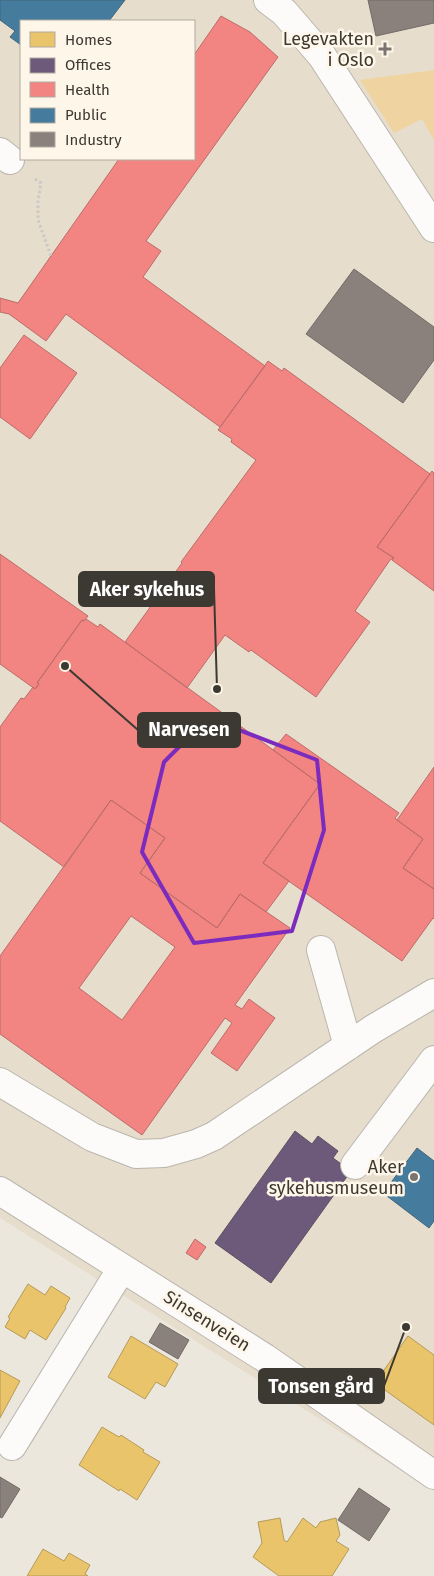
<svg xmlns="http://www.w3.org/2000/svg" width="434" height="1576" viewBox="0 0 434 1576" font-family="'Fira Sans',sans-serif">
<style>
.built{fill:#e7ddcc;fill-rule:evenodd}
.green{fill:#efd4a2}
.homes{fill:#e9c46a;stroke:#b59a59}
.offices{fill:#6d597a;stroke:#5e4f64}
.health{fill:#f28482;stroke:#bb6d6a;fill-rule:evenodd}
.public{fill:#457b9d;stroke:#42677d}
.industry{fill:#8a817c;stroke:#736b66}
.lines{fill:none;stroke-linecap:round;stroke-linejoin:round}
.minor-casing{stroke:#bab6ae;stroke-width:30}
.path{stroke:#cbc8c5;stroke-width:3;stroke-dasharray:2.5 2.5;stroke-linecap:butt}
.minor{stroke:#fcfbfa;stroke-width:28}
.marked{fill:none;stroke:#7b2cbf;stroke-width:4;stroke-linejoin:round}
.poi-dot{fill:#7a756e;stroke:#fef6e8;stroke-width:2}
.labels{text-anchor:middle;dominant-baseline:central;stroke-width:5;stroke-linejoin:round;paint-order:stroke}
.poi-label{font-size:18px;fill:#3c3832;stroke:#fef6e8;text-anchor:end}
.street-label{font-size:18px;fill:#3c3832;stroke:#fef6e8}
.leader{fill:none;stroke:#3c3832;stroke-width:2}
.callout-dot{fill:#3c3832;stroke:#fef6e8;stroke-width:2}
.callout{fill:#3c3832;stroke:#3c3832;stroke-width:2}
.callout-label{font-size:19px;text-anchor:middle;font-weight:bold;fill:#fff}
</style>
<rect width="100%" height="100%" fill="#ece7dd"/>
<path class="built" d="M0 0H434V1491L0 1218ZM21 21H194V159H21Z"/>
<path class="green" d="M434 70V140L422 119 394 133 360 80Z"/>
<path class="homes" d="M28 1284 45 1295 51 1286 70 1298 65 1307 66 1308 46 1340 30 1330 25 1339 5 1327 10 1318 8 1317Z
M131 1336 178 1364 165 1387 156 1382 145 1399 108 1377Z
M408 1336 434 1355V1425L375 1383Z
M0 1370 20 1381 0 1418Z
M102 1427 119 1437 121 1435 144 1450 143 1452 160 1462 137 1500 120 1489 119 1491 79 1465Z
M280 1518 284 1540 287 1542 303 1518 316 1528 320 1522 336 1518 340 1535 336 1541 349 1549 332 1576H279L253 1557 262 1543 258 1522Z
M43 1549 64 1561 69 1553 90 1565 85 1574 88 1576H27Z"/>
<path class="offices" d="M295 1131 312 1144 318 1136 338 1151 333 1158 351 1171 271 1283 215 1243Z"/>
<path class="health" d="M221 16 250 32 278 57 146 241 161 251 143 277 265 366 220 427 66 314 46 341 9 314 0 312V298L18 303 119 159H194V55Z
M24 335 77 373 30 439 0 417V368Z
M268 361 282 371 284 368 430 474 377 547 394 558 390 560 355 611 370 622 316 697 251 650 249 652 225 635 187 688 125 642 182 563 181 562 256 460 231 442 232 439 218 430Z
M432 471 434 473V591L392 560 394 558 377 547Z
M0 554 88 616 84 621 82 620 37 683 39 684 35 689 0 664Z
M86 619 98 627 100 624 320 784 263 863 289 881 266 912 240 894 217 928 140 873 165 838 111 800 64 867 0 821V727L21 698 24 699 33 687 35 689 39 684 37 683 82 620 84 621Z
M286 734 399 813 395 818 397 820 423 839 403 868 434 889V919L433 918 402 961 263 863 320 784 273 750Z
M434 767V889L403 868 423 839 397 820Z
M111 800 165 838 140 873 217 928 240 894 290 928 235 1005 242 1009 249 999 275 1018 237 1071 211 1053 232 1023 225 1018 142 1135 0 1034V956ZM131 916 175 947 122 1020 79 988Z
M195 1239 206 1247 197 1260 186 1253Z"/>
<path class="public" d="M0 0H125L109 21H21V45L10 37 15 31 0 20Z
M417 1148 434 1161V1221L429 1228 383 1193Z"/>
<path class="industry" d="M368 0H434V23L376 36Z
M354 269 434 327V360L403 403 306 334Z
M160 1323 189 1340 178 1359 149 1342Z
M0 1477 20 1489 2 1518 0 1517Z
M359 1488 390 1509 369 1541 338 1520Z"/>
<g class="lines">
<defs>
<path id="minor" d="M268 0 284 12 322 56 434 228
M0 152 10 160
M321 950 348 1046
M0 1082 92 1137 136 1154 164 1153 196 1144 214 1136 373 1029 434 993
M355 1165 434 1060
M0 1191 265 1358 434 1475
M12 1446 122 1268"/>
</defs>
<use href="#minor" class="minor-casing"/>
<path class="path" d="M35 179 41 183 38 201V220L51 256"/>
<use href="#minor" class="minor"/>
</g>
<path class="marked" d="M208 718 317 760 324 830 292 931 194 943 142 852 164 762Z"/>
<g class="poi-dot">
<path d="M382.5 41.5h5v5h5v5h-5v5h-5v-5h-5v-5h5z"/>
<circle cx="414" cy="1177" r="5"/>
</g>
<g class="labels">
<g class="poi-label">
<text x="374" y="39">Legevakten<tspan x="374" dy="21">i Oslo</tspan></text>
<text x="404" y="1167">Aker<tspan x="404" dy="21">sykehusmuseum</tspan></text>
</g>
<g class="street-label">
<text transform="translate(207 1321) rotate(32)">Sinsenveien</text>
</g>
</g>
<path class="leader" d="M217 689L214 589M65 666L138 730M406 1327L384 1386"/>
<g class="callout-dot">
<circle cx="217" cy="689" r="5"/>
<circle cx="65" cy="666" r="5"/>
<circle cx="406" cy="1327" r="5"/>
</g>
<g class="callout">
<rect x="79" y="572" width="135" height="34" rx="5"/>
<rect x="138" y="713" width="102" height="34" rx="5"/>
<rect x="259" y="1369" width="125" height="34" rx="5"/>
</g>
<g class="callout-label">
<text x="147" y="596">Aker sykehus</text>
<text x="189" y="736">Narvesen</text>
<text x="321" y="1393">Tonsen gård</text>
</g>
<rect x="20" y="20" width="175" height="140" fill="#fef6e8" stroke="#b0aa9f"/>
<rect x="30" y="32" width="25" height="15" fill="#e9c46a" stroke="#b0aa9f"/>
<text x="65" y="45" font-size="15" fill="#3c3832">Homes</text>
<rect x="30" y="58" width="25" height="15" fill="#6d597a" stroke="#b0aa9f"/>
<text x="65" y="70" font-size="15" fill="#3c3832">Offices</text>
<rect x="30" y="82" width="25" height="15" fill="#f28482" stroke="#b0aa9f"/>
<text x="65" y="95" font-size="15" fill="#3c3832">Health</text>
<rect x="30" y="108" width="25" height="15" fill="#457b9d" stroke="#b0aa9f"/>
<text x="65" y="120" font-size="15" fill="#3c3832">Public</text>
<rect x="30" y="132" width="25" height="15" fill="#8a817c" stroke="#b0aa9f"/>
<text x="65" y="145" font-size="15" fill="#3c3832">Industry</text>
</svg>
